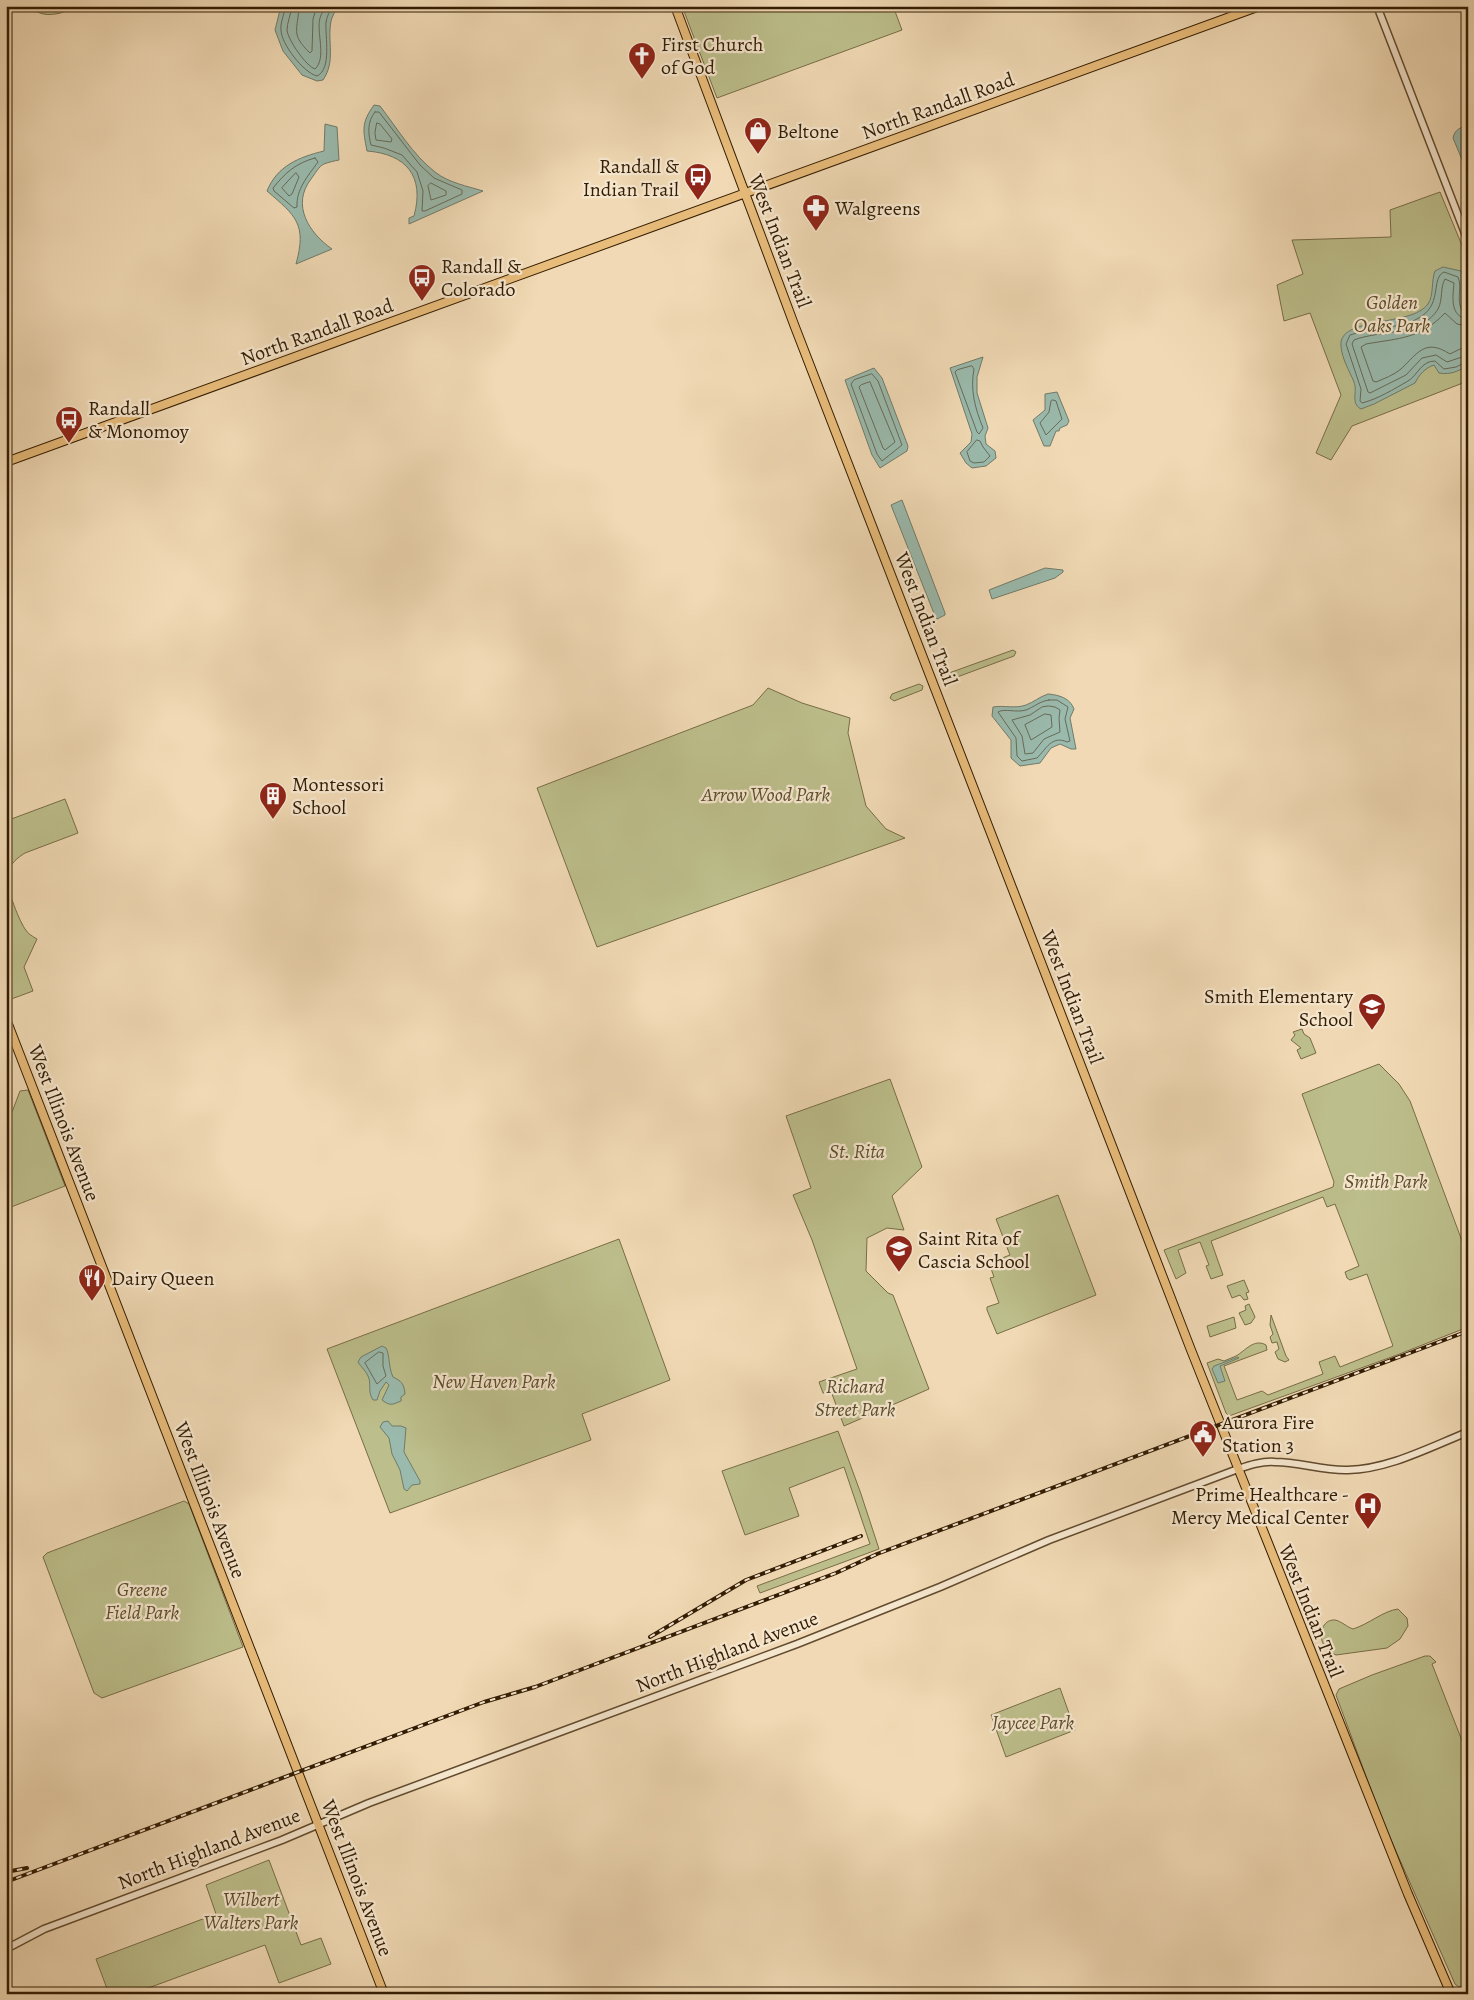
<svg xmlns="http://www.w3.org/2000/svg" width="1474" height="2000" viewBox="0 0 1474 2000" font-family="Alegreya,serif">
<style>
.green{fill:#bcbe8b;stroke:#786d46}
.water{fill:#9abaad;stroke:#717b69}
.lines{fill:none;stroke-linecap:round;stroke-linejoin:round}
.shore{stroke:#666b58;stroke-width:1}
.minor-casing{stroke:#624b2e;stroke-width:9}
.major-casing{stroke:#331c02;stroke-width:10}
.minor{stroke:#f5e6ce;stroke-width:6}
.major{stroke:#e8bc7a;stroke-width:8}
.rail-casing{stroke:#331c02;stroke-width:4}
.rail{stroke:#f5e6ce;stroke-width:2;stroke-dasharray:5.5;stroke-linecap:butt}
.labels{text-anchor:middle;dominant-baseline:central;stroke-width:4.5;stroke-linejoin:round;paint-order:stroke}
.poi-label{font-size:20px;fill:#331c02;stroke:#f5e6ce;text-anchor:start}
.street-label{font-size:20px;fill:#331c02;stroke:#f5e6ce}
.park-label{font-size:20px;font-style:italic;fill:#5c4d2b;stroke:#f5e6ce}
</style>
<rect width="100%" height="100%" fill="#f0d9b4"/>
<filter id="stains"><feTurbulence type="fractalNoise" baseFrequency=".004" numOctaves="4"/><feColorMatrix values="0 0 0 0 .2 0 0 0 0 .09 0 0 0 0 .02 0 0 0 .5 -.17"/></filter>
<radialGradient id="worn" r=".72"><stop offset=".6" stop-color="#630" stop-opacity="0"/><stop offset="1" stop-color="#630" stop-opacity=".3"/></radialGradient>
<path class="green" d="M28 6C36 6 44 11 52 10 62 9 69 6 80 6 62 13 45 21 28 6Z
M682 6H893L902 30 717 98Z
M1440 192 1468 260V381L1352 426 1331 460 1316 453 1341 395 1310 313 1284 321 1277 285 1303 274 1292 240 1391 237 1390 210Z
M1013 650 1016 652 1014 656 949 680 946 678V674L949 673Z
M919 684 923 686 922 690 894 701 890 698 892 694Z
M768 688 802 703 850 718 848 733 866 806 886 829 905 838 597 947 537 788 753 705Z
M65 799 78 833 25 853C17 858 10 864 8 873 5 886 18 918 25 929 28 934 32 936 37 939L24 967 33 991 6 1001V821Z
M1302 1029 1304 1034 1310 1038 1316 1053 1301 1059 1297 1050 1301 1048 1291 1040 1295 1035 1293 1032Z
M1379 1064 1399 1084 1410 1101 1468 1257V1327L1397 1355 1229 1416 1226 1413 1207 1363 1218 1359 1224 1361C1228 1359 1232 1358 1236 1356 1245 1351 1254 1338 1266 1345L1267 1350 1224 1366 1237 1400 1262 1391 1268 1395 1323 1374 1319 1362 1335 1356 1340 1367 1393 1346 1367 1274 1350 1280 1347 1278 1345 1272 1359 1266 1335 1204 1327 1207 1323 1197 1211 1241 1223 1275 1211 1279 1206 1266 1209 1265 1200 1242 1178 1250 1186 1273 1176 1279 1164 1250 1333 1187 1334 1182 1302 1094Z
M890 1079 922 1167 892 1196 904 1230 887 1228 867 1238 866 1271 888 1293 893 1295 929 1389 844 1426 832 1394 823 1393 819 1382 857 1369 812 1240 793 1195 811 1188 786 1116Z
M28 1090 65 1186 6 1209V1128L20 1091Z
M1058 1195 1096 1295 997 1334 987 1310V1307L999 1303 990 1278 994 1277 989 1263 1010 1255 996 1219Z
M619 1239 670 1380 582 1414 591 1440 390 1513 327 1349Z
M1244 1280 1249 1292 1246 1293 1248 1299 1244 1300 1240 1295 1232 1298 1227 1286Z
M1249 1304 1255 1317 1251 1323 1245 1325 1239 1313 1246 1310 1245 1306Z
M1271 1315 1286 1356 1289 1360 1285 1362 1278 1359 1275 1352 1279 1349 1277 1342 1272 1343 1270 1337 1273 1334 1270 1325Z
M1234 1317 1236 1328 1210 1337 1207 1326Z
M838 1431 861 1494 879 1549 760 1593 757 1586 870 1544 844 1467 789 1488 799 1516 745 1535 722 1471Z
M184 1501 189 1504 243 1647 102 1698 94 1693 43 1557 47 1553Z
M1398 1609 1407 1618 1408 1626 1400 1639 1387 1648 1336 1655C1331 1653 1327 1650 1324 1645 1318 1636 1322 1619 1335 1620 1341 1621 1347 1627 1353 1629 1369 1624 1383 1611 1398 1609Z
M1425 1656H1430L1436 1662 1432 1664 1468 1756V1984L1459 1987 1455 1984 1383 1822 1336 1695 1339 1689 1372 1675Z
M1060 1688 1075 1730 1006 1757 991 1715Z
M269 1860 301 1945 321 1938 331 1964 279 1983 265 1945 132 1994H109L96 1959 216 1914 206 1885Z"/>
<path class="water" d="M281 6H337C336 11 332 16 331 21 327 42 336 61 323 80L317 81 302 75 283 51 275 30Z
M374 105 380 106C397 128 413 155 435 172 449 183 467 186 483 191L409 224V218L414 216C425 176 406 154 367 151 363 130 361 123 374 105Z
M325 124 337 127 339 160C334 161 329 162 324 164 319 166 315 174 311 179 291 205 309 233 332 249L296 264C307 224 296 216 267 191 277 166 299 157 324 151Z
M1468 125V174L1453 138C1455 129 1460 128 1468 125Z
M1443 267 1461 271 1466 282 1464 295 1468 322V365C1459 371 1451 375 1439 373L1434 365C1425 368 1419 375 1415 383L1374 404 1361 409C1350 403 1358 392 1354 382 1349 370 1342 359 1341 346 1338 316 1412 327 1428 304 1434 295 1431 281 1435 271Z
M983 357 977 377V393L988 428 985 436 986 444 995 451 996 458 986 466 972 468 966 463 960 453 971 442 972 434 950 368Z
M874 368 882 378 908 446 907 451 880 468 872 455 845 380Z
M1057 392 1069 421 1067 425 1060 428 1059 431H1056L1050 446H1044L1033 420 1045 410V394Z
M902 500 945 613V615L937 619 935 616 891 505Z
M1045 568 1063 570V572L1055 578 992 599 989 590Z
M1048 694C1059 695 1070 698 1074 709L1070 718 1076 749H1071L1060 744 1051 748 1040 763 1020 766 1011 758V740L992 716 993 707C1004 705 1015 709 1026 705 1034 702 1039 697 1048 694Z
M382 1346 386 1348C390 1355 388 1366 393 1377 401 1381 404 1383 405 1394L401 1397V1401C393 1404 391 1407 382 1400L389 1385 386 1382 380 1391 377 1400H373C367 1391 372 1384 368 1376 366 1371 361 1367 358 1362L361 1357Z
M1238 1357 1239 1358 1220 1366 1225 1381 1218 1383 1212 1369 1214 1366Z
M388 1421 392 1426H401L406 1428 404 1452 420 1481V1484L412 1485 407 1491 404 1489 400 1470 392 1454 389 1438 380 1427 383 1422Z"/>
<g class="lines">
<path class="shore" d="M285 6C285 14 280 22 281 30 281 44 304 73 317 76 332 69 325 36 326 22 327 16 330 11 332 6
M292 6C291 14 287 23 287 30 288 40 306 66 315 69 327 58 316 32 320 18 321 14 324 10 326 6
M299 6C298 30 290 34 310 53L312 51 313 19 317 6
M375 112H379L420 165 434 178 462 190V194L425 211H422L423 191 417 172 402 155 384 148 371 145C368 133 367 122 375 112Z
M377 123 380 124 392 139 391 142 376 140 375 133Z
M315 158 318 162C308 176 296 189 297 207L294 208 274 191 273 188C285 173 296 163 315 158Z
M296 173 299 177 292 194 289 196 282 188Z
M431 183 446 191V195L431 200 428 186Z
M1468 312H1463C1455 301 1463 288 1458 277L1444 272C1431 278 1442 302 1422 316 1404 329 1372 327 1350 335L1346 344 1361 389 1360 401 1362 403C1378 399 1394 389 1408 381 1418 375 1421 361 1435 361L1444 369 1456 367 1468 361
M1468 319C1449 317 1453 296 1454 283L1445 279C1440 287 1443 300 1438 309 1422 336 1379 330 1354 340L1352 344 1368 392 1370 393 1406 375 1422 358 1436 355 1447 362 1468 355
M1468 326 1457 324 1445 313C1420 339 1400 338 1366 344L1361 347 1373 381 1376 382C1383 379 1394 375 1401 369 1418 353 1425 338 1450 354L1460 349 1468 348
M972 366 974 369C970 390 975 408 983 428L979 434 977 432 955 372 957 370Z
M872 374 878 381 902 445 882 461 877 454 851 384 854 380Z
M870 382 895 442 885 450 883 448 859 387 861 385Z
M1053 400 1056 401 1062 419 1046 435 1040 423 1049 412 1051 401Z
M977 440 980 441 983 447 990 456 984 462 974 463 970 461 967 452Z
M1049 700H1057L1068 707 1065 719 1070 741 1067 742C1052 735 1046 749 1037 758L1022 761 1017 756 1016 738 998 712C1005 708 1016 713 1026 710 1034 707 1040 701 1049 700Z
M1049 706 1055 707 1060 710 1059 718 1060 732 1044 739 1033 753 1025 754 1022 736 1012 720 1030 715 1042 707Z
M1045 714 1051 715 1052 727 1031 740 1025 725Z
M379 1352 383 1353V1366L386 1376 377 1384 365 1363Z"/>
<defs>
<path id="minor" d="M1377 6 1468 241
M6 1949 44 1929 282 1840 369 1803 797 1644 940 1587 1049 1540 1238 1469C1250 1465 1262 1461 1275 1462 1300 1462 1323 1471 1348 1470 1389 1469 1430 1447 1468 1432"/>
<path id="major" d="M675 6 795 327 1191 1350 1408 1894 1451 1994
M6 462 1260 6
M6 1019 384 1994"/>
</defs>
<use href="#minor" class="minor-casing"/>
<use href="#major" class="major-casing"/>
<use href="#minor" class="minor"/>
<use href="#major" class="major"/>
<defs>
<path id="rail" d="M650 1637 746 1580 861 1536
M6 1872 27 1868
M6 1882 484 1702 535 1687 836 1573 877 1554 1468 1331"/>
</defs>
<use href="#rail" class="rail-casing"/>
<use href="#rail" class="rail"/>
</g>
<defs>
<symbol id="church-pin" viewBox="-11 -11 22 30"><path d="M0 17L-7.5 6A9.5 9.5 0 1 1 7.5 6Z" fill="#8f2418" stroke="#f5e6ce"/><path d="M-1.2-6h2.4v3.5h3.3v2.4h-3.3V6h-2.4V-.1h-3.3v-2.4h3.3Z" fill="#fff"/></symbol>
<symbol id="shop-pin" viewBox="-11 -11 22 30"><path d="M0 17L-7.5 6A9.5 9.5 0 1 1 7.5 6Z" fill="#8f2418" stroke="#f5e6ce"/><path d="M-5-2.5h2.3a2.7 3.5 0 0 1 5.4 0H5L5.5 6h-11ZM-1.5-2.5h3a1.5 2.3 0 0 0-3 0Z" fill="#fff"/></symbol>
<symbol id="bus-pin" viewBox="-11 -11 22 30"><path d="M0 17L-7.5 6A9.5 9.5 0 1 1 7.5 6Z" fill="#8f2418" stroke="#f5e6ce"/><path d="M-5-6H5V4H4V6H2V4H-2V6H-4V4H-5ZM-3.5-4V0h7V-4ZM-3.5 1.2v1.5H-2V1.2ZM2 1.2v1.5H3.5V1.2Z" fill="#fff"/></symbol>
<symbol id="pharmacy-pin" viewBox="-11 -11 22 30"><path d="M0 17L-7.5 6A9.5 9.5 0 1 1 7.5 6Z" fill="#8f2418" stroke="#f5e6ce"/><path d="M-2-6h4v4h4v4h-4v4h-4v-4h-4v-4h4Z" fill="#fff"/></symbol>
<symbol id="building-pin" viewBox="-11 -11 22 30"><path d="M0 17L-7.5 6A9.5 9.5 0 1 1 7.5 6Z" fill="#8f2418" stroke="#f5e6ce"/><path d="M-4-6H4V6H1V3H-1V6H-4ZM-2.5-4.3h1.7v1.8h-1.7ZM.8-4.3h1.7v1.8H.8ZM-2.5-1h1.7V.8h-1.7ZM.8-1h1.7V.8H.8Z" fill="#fff"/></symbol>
<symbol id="school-pin" viewBox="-11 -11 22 30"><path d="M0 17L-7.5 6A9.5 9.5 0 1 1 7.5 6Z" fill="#8f2418" stroke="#f5e6ce"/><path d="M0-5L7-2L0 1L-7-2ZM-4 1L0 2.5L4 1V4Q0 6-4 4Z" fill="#fff"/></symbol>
<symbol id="restaurant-pin" viewBox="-11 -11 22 30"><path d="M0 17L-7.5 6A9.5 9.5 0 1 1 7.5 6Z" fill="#8f2418" stroke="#f5e6ce"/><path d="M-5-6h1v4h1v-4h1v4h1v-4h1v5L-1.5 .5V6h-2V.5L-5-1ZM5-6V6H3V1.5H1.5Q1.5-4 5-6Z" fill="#fff"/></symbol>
<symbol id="civic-pin" viewBox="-11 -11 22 30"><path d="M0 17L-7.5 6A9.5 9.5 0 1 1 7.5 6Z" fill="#8f2418" stroke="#f5e6ce"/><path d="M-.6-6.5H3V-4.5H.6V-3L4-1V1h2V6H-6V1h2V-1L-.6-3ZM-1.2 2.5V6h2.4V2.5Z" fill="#fff"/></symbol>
<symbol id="hospital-pin" viewBox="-11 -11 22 30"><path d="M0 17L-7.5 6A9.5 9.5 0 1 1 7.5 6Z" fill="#8f2418" stroke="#f5e6ce"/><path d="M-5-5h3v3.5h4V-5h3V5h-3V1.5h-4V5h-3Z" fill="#fff"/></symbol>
</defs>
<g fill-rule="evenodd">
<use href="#church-pin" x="626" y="40" width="32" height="43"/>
<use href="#shop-pin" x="742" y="115" width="32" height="43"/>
<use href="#bus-pin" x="682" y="161" width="32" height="43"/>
<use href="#pharmacy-pin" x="800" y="192" width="32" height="43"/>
<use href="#bus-pin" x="406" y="262" width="32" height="43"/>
<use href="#bus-pin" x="53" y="404" width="32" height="43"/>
<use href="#building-pin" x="257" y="780" width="32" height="43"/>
<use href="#school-pin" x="1356" y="991" width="32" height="43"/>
<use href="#school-pin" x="883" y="1233" width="32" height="43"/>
<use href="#restaurant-pin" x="76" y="1262" width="32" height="43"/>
<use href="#civic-pin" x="1187" y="1418" width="32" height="43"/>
<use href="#hospital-pin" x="1352" y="1490" width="32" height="43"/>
</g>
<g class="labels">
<g class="poi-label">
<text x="661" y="44">First Church<tspan x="661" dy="23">of God</tspan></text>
<text x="777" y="131">Beltone</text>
<text x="679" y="166" text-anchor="end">Randall &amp;<tspan x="679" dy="23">Indian Trail</tspan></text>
<text x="835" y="208">Walgreens</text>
<text x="441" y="266">Randall &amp;<tspan x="441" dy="23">Colorado</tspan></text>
<text x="88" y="408">Randall<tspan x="88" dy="23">&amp; Monomoy</tspan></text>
<text x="292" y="784">Montessori<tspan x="292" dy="23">School</tspan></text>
<text x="1353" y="996" text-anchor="end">Smith Elementary<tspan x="1353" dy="23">School</tspan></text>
<text x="918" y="1238">Saint Rita of<tspan x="918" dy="23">Cascia School</tspan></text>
<text x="111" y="1278">Dairy Queen</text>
<text x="1222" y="1422">Aurora Fire<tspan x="1222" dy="23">Station 3</tspan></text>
<text x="1349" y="1494" text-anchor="end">Prime Healthcare -<tspan x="1349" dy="23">Mercy Medical Center</tspan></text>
</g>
<g class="street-label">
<text transform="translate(938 106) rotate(-20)">North Randall Road</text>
<text transform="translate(780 241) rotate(69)">West Indian Trail</text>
<text transform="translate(317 332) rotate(-20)">North Randall Road</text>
<text transform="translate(926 619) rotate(69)">West Indian Trail</text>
<text transform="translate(1072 997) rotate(69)">West Indian Trail</text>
<text transform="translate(64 1123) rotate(69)">West Illinois Avenue</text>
<text transform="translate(210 1500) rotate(69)">West Illinois Avenue</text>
<text transform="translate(1311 1611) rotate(68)">West Indian Trail</text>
<text transform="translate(727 1652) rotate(-21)">North Highland Avenue</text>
<text transform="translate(209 1849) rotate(-21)">North Highland Avenue</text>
<text transform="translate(357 1878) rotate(69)">West Illinois Avenue</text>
</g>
<g class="park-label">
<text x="1392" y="302">Golden<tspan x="1392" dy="23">Oaks Park</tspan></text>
<text x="766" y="794">Arrow Wood Park</text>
<text x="857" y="1151">St. Rita</text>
<text x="1386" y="1181">Smith Park</text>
<text x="494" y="1381">New Haven Park</text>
<text x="855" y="1386">Richard<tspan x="855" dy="23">Street Park</tspan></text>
<text x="142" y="1589">Greene<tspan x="142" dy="23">Field Park</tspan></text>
<text x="1033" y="1722">Jaycee Park</text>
<text x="251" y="1899">Wilbert<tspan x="251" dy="23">Walters Park</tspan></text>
</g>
</g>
<rect width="1474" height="2000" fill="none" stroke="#f0d9b4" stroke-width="25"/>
<rect x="8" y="8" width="1459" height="1985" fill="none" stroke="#331c02" stroke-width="2.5"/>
<rect x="12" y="12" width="1449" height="1975" fill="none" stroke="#331c02"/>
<rect width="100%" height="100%" filter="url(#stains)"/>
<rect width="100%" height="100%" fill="url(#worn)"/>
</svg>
